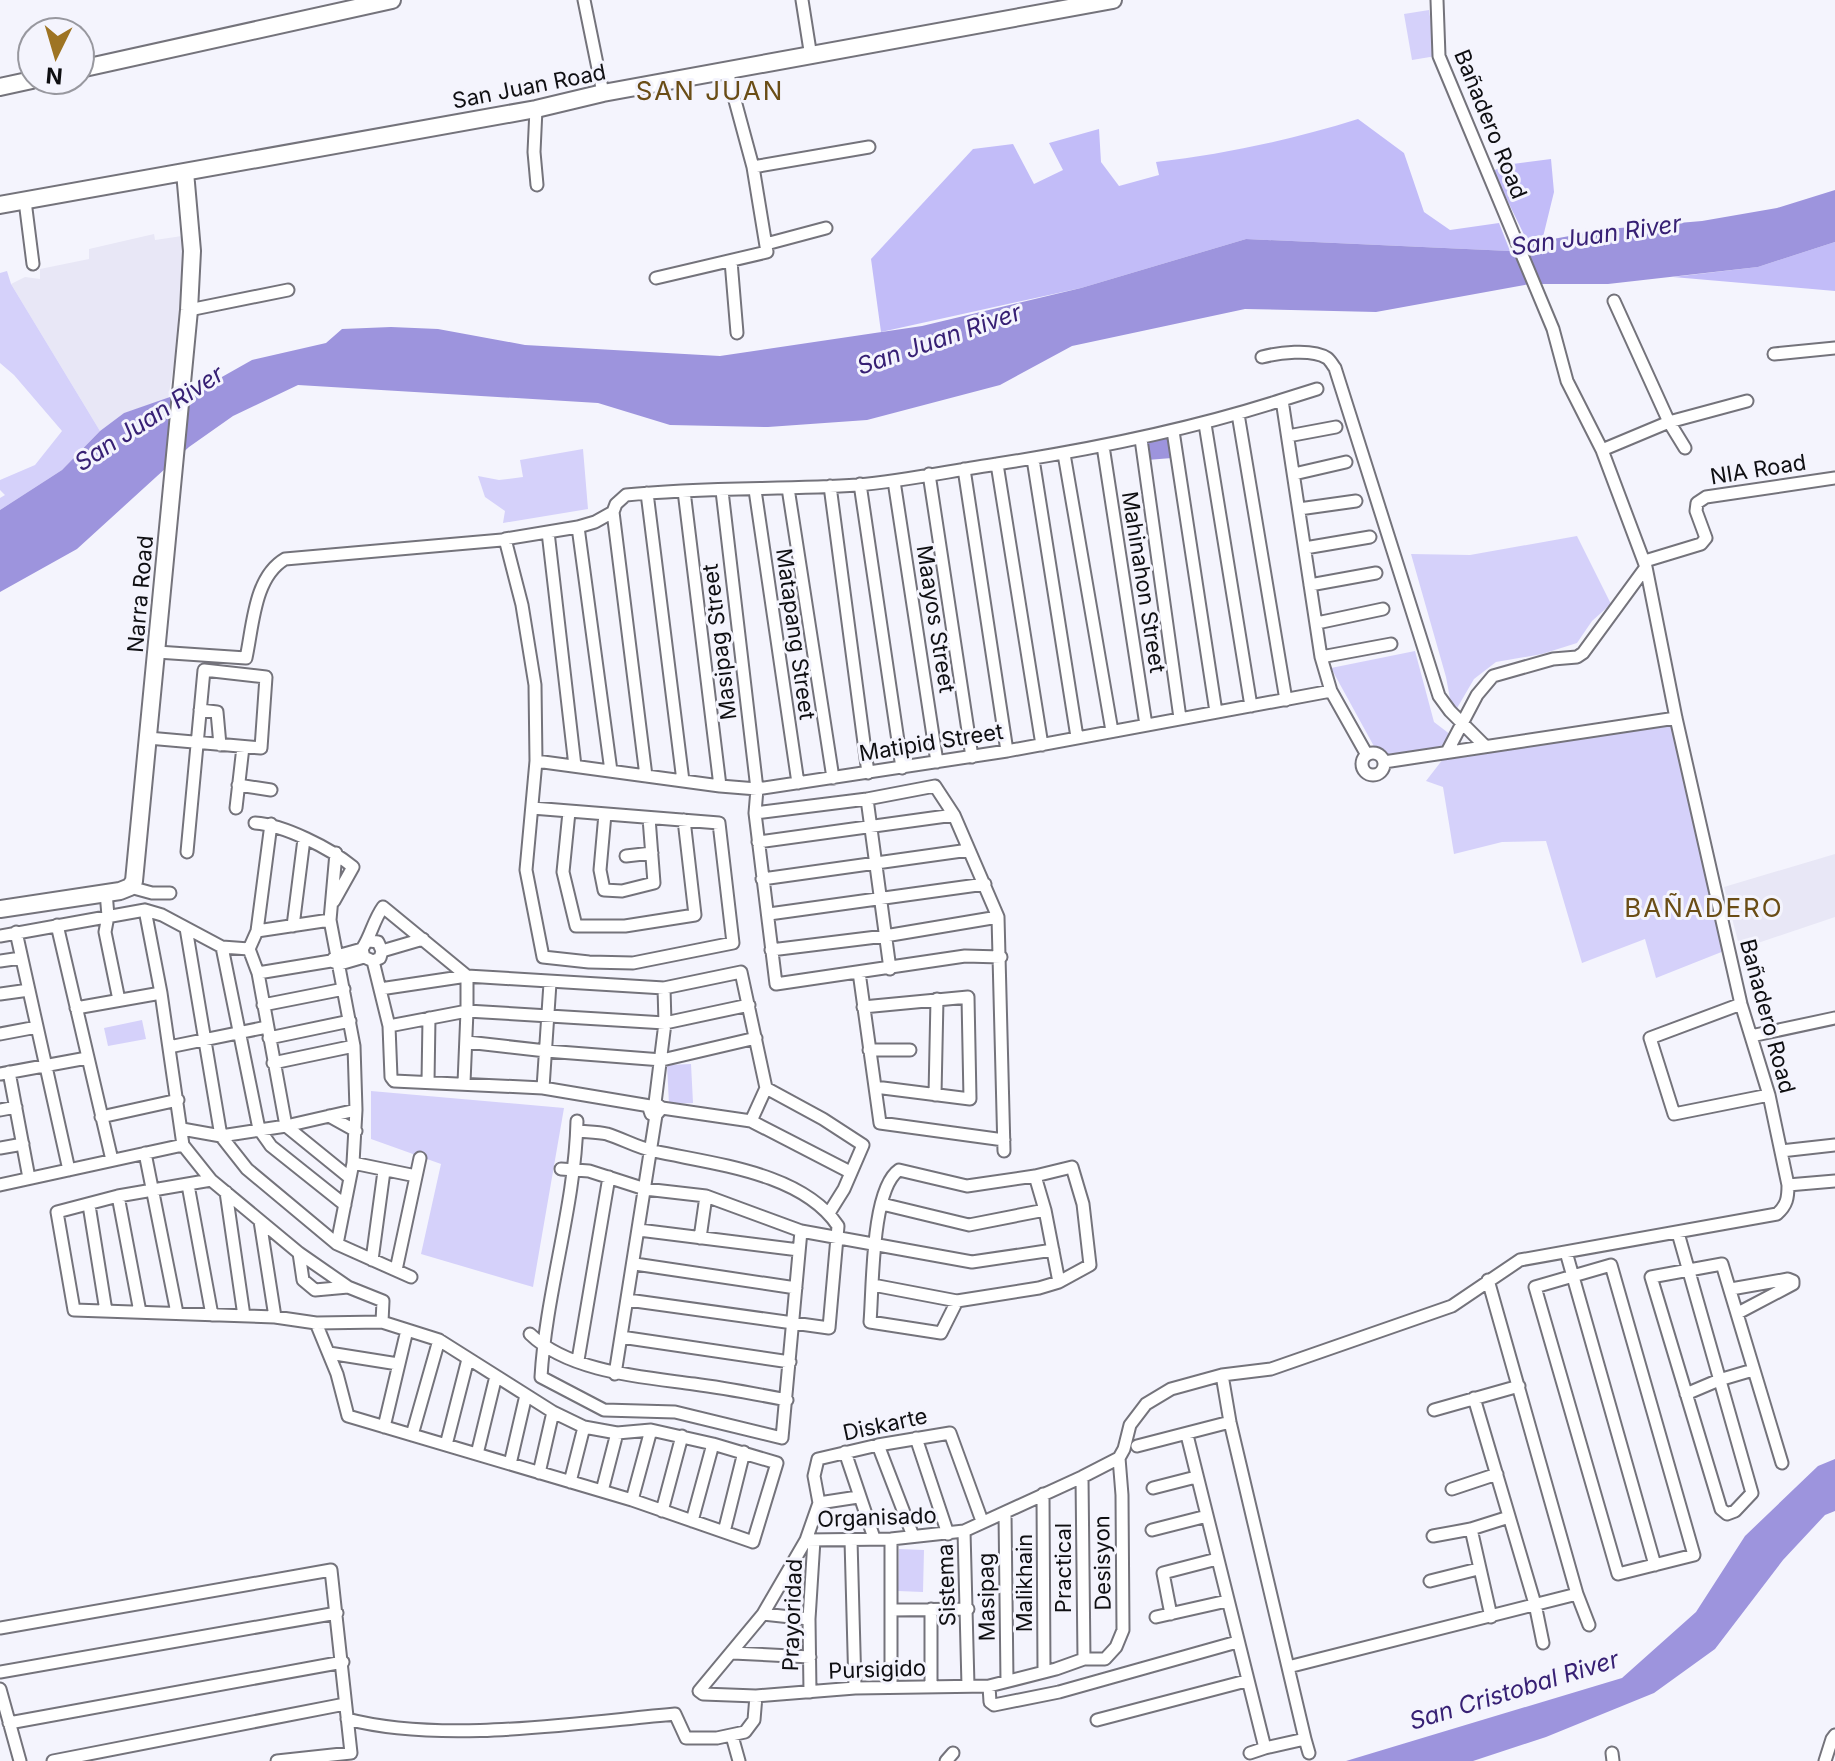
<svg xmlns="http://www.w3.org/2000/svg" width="1835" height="1761" viewBox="0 0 1835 1761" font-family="Inter,sans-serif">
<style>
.built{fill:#e8e7f6}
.green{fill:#d5d1fa}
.forest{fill:#c2bcf8}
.water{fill:#9d94dd}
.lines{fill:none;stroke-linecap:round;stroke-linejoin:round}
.street-casing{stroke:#74737b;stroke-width:15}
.secondary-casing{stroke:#74737b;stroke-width:20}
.street{stroke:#fff;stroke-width:11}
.secondary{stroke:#fff;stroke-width:16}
.labels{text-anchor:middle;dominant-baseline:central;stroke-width:6;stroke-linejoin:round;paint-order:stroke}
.street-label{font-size:22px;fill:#0f0f12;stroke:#f4f4fd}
.water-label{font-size:24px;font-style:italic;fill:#372074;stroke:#f4f4fd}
.quarter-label{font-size:26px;letter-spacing:2px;fill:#6a4d16;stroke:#f4f4fd}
</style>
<rect width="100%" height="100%" fill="#f4f4fd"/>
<path class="built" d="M154 234 155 240 182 236 186 290 168 399 124 413 100 431 11 284 25 277 40 279V269L89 259V249Z
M1835 854V917L1740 949 1724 887Z"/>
<path class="green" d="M1429 10 1436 56 1412 60 1404 14Z
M7 271 11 284 100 431 62 470 0 510V498L5 495 0 490V480L35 465 62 431 14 375 0 363V273Z
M583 449 588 509 503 523 505 511 485 497 478 476 499 480 523 477 520 460Z
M1577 536 1611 604 1592 621 1577 643 1542 654 1496 662 1474 679 1453 715 1446 677 1411 554 1470 555Z
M1415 651 1434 722 1451 735 1441 748 1388 754 1376 750 1331 668Z
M1677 723 1724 951 1656 978 1645 939 1582 963 1546 841 1502 842 1454 854 1443 787 1426 781 1443 759Z
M142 1020 146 1039 108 1046 104 1028Z
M691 1064 693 1103 669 1104 667 1065Z
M371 1091 564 1108 533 1287 421 1254 441 1164 371 1139Z
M899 1549 924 1550 923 1592 898 1591Z"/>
<path class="forest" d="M1358 119 1404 153 1424 212 1450 230 1499 223 1510 251 1246 239 1081 288 881 332 871 259 973 149 1013 144 1034 184 1063 170 1049 143 1099 129 1101 162 1119 186 1159 175 1156 162C1225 154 1291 140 1358 119Z
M1551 159 1554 192 1542 241 1529 245 1493 171 1505 165Z
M1835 242V291L1673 277 1758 267Z"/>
<path class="water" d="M1835 190V242L1758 267 1608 284H1530L1376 312 1245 309 1072 346 1000 385 867 420 768 427 670 425 598 403 298 385 233 416 189 447 77 549 0 592V510L62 470 100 431 124 413 213 382 252 360 326 343 342 329 391 327 438 329 525 345 720 356 922 326 1081 288 1246 239 1510 251 1542 241 1608 229 1702 221 1777 208Z
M1168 438 1172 458 1147 460 1143 442Z
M1835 1459V1511L1825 1515 1783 1560 1715 1649 1654 1693 1546 1737 1473 1761H1346L1622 1678 1696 1612 1745 1536 1818 1466Z"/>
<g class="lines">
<defs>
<path id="street" d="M584 0 603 93
M802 0 811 57
M536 109 534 152 537 185
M753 167 869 147
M25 201 33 264
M766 244 826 228
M731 261 737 333
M656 278 767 252 753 167 727 71
M1614 301 1669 422 1685 448
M189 310 288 290
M1774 354 1835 348
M1262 357C1277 353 1312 348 1327 358 1330 360 1332 364 1335 368L1439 696 1450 711 1485 746
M1282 400 1317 389
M1238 414 1286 700
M1205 424 1251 706
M1173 431 1216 712
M1288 436 1336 427
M1141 439 1180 718
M1103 446 1146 725
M1602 450 1669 422 1747 401
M1064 454 1112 731
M1033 459 1077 737
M997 464 1042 745
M964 469 1007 751
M929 474 972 757
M1294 474 1346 462
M894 481 937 762
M860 484 902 768
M830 486 868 773
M788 488 833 778
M755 490 798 783
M684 491 720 786
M722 491 757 789 755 813 776 984 965 956 1001 957
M647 493 683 781
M1299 509 1356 501
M613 512 646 776
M578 527 611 771
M548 532 575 766
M1305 548 1370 537
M1645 561 1701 544 1706 538 1696 511 1697 503 1706 497 1835 478
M1310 585 1376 573
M1317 623 1383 609
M157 652 246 658C253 626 254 577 285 559L502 540
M1321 657 1391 644
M200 710 217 712 220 745
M148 738 261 748 266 677 204 670 187 852
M1447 752 1477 695 1493 676 1553 659 1577 657 1583 653 1646 567
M1362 764a11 11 0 1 1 22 0a11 11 0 1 1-22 0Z
M536 761 720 786 757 789 1007 751 1331 691
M1384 762 1676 718
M238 785 271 790
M867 799 890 969
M236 808 243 747
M532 808 719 823 733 943 633 963 589 962 543 957 526 870 536 761 535 685 522 605 505 539 578 527 595 522 613 512 616 504 626 495C703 487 781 490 858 485 904 481 950 471 997 464 1094 449 1189 430 1282 400L1321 657 1331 691 1367 755
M569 812 563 872 576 926H625L695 915 684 820
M755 813 867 799 935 786 954 815 998 917 1004 1151
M605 814 600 870 604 890 622 891 654 883 649 818
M255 823C284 825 330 848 353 867L334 901
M271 824 257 931 249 949 258 973 286 1126 350 1178
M758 842 954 815
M336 853 330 920 354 1046 356 1110 353 1163 337 1244
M626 856 652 853
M762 879 969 850
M130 887 152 893H170
M106 892 108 916 105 932 119 1000
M145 910 161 993 183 1145 211 1180 299 1253 348 1287 383 1301 382 1322
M769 914 985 884
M57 925 112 1160
M293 926 304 839
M186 928 221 1136 247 1169 337 1244 411 1277
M257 931 330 920
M16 932 69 1170
M0 936 145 910 162 915 222 947 249 949
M370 941 378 942 382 951 380 958 373 961 364 957 362 949C371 936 373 921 383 907L467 976V1011L665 1023 749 1005
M222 947 259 1129 271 1146 345 1205
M771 950 885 936 998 917
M382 951 423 939
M333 959 337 956 362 949
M0 961 21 958
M373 961 389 1026 467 1011 464 1083
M859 972 880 1123 1004 1140
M258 973 331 961 340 964 364 957
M380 989 467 976 664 988 741 972 766 1088 751 1121
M0 994 29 990
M1741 1004 1650 1038 1674 1114 1769 1095
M263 1005 344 989
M863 1007 968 997 970 1099 875 1087
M76 1008 161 993
M389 1026 391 1077 394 1081 543 1088 650 1106
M0 1034 37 1027
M1751 1036 1835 1018
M269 1038 350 1021
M467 1042 546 1051 662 1060 756 1038
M169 1047 267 1027
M869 1050H910
M273 1063 354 1046
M9 1072 29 1178
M0 1074 87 1058
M428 1082 429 1018
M543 1088 550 983
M766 1088 823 1119 863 1145 844 1189 829 1213
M935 1095 937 999
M655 1103 665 1023 664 988
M662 1108 656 1115 651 1114 649 1108 655 1103 662 1108 751 1121 850 1172
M0 1110 16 1107
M329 1116 356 1131
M101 1117 178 1100
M577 1121C575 1207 546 1291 541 1377L604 1410 675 1412 782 1438 801 1231
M182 1129 221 1136 286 1126 356 1110
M577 1131C587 1132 598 1132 607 1134 623 1139 638 1148 654 1151 712 1164 802 1172 838 1226L829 1328 628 1300
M0 1148 23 1144
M1781 1151 1835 1145
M145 1153 177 1313
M353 1163 416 1176
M561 1169 589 1171 645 1189 706 1196 801 1231 972 1262 1053 1250
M1035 1176 1045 1210 1059 1282
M211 1180 118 1196 57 1212 74 1310 275 1317 316 1323 382 1322 439 1340 553 1412 584 1427 617 1433 651 1430 713 1444 777 1463 753 1542 632 1500 348 1416 337 1374 316 1323
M0 1185 183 1145
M188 1185 212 1315
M1788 1185 1835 1181
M226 1192 244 1316
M118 1196 140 1312
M882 1204 969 1225 1045 1210
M89 1205 106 1311
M260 1221 275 1317
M639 1230 799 1250
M1678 1233 1752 1493 1735 1511 1727 1514 1721 1509 1651 1277 1722 1264 1782 1463
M700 1238 706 1196
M1566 1252 1655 1565
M299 1253 303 1280 315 1290 348 1287
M372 1260 384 1171
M635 1264 796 1288
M1611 1265 1694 1555 1618 1574 1535 1287Z
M396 1270 420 1158
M1488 1280 1577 1594 1589 1625
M873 1285 957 1301 1039 1288 1059 1282 1090 1265 1083 1204 1072 1167 1035 1176 967 1186 899 1170C871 1189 873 1288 870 1322L941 1333 957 1301
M1731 1289 1788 1279 1793 1281V1284L1738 1313
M530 1334C569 1372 643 1377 694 1384 725 1388 756 1394 787 1400
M621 1337 790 1362
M329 1353 398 1364
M578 1360 609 1177
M615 1374 656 1115
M1686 1394 1719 1380 1753 1370
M1474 1398 1535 1604 1543 1643
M1434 1410 1519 1386
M384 1427 407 1330
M412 1435 439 1340
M1187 1435 1265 1748 1305 1739 1230 1422 1222 1375
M916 1438 948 1534
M446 1445 468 1359
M878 1445 913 1536
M1137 1446 1230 1422
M845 1452 874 1538
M477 1454 496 1376
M1119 1458 1124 1449 1130 1425 1146 1404 1171 1389 1222 1375 1271 1369 1452 1306 1520 1260 1777 1214C1787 1205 1788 1198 1788 1185L1769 1095 1741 1004 1676 718 1646 567 1602 450 1567 381 1553 329 1439 56 1437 0
M510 1464 526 1395
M539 1473 553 1412
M1082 1477 1084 1659
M570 1482 584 1427
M1153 1488 1196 1477
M1452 1489 1497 1474
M602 1491 617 1433
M1043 1494 1044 1671
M632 1500 651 1430
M819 1503 858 1497
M662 1511 682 1436
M1005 1513 1007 1681
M692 1521 713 1444
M982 1521 950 1433 878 1445 818 1459 814 1476 819 1503 806 1540 763 1614 699 1691 703 1694 756 1696 855 1688 989 1686 1056 1669 1084 1659H1105L1116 1647 1123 1630 1122 1495 1119 1458
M1471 1529 1491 1617
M1152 1530 1207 1516
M964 1531 968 1686
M724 1532 744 1452
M1433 1536 1471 1529 1509 1517
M806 1540 891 1539 964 1531 1082 1477 1119 1458
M851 1540 855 1688
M1430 1581 1478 1569
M891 1610 968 1609
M763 1614 809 1619
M1171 1614 1163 1573 1217 1559
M1156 1617 1227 1601
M0 1628 331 1570 351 1753 277 1761
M733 1653 810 1657
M1288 1667 1577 1594
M0 1672 337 1613
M931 1686V1609
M989 1686 990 1702 994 1705 1059 1692 1237 1642
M891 1687V1539
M0 1689 20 1761
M810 1692 809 1619 814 1540
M347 1719C443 1744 575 1723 675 1714L686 1738H717L745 1732 754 1720 756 1696
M1097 1720 1246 1681
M9 1723 343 1662
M732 1736 739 1761
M1305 1739 1309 1753
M1250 1753 1265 1748
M1612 1753 1613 1761
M53 1761 345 1704
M946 1761 953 1753
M1825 1761 1832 1739 1835 1735"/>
<path id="secondary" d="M80 69 392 0
M0 87 32 80
M0 205 536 109 603 93 1113 0
M0 909 120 891 130 887 134 881 189 310 192 251 185 172"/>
</defs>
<use href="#street" class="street-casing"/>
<use href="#secondary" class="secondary-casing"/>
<use href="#street" class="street"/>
<use href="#secondary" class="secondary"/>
</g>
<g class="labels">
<g class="street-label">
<text transform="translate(529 86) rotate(-11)">San Juan Road</text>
<text transform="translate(1491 124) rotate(68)">Bañadero Road</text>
<text transform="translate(1758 469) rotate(-9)">NIA Road</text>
<text transform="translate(1144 582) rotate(81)">Mahinahon Street</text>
<text transform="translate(140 594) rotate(-85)">Narra Road</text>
<text transform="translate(936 619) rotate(81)">Maayos Street</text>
<text transform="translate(796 634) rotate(82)">Matapang Street</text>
<text transform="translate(719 642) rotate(-97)">Masipag Street</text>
<text transform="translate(931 742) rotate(-9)">Matipid Street</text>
<text transform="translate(1768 1016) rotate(75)">Bañadero Road</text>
<text transform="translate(885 1424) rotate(-12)">Diskarte</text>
<text transform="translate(877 1517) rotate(-2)">Organisado</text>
<text transform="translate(1102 1563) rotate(-91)">Desisyon</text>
<text transform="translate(1063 1568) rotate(-90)">Practical</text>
<text transform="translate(1024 1583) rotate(-90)">Malikhain</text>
<text transform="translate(946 1585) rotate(-92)">Sistema</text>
<text transform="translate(986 1597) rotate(-91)">Masipag</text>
<text transform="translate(792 1615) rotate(-88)">Prayoridad</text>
<text transform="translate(877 1669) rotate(-2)">Pursigido</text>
</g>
<g class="water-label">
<text transform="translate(1596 235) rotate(-8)">San Juan River</text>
<text transform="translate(939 339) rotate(-19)">San Juan River</text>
<text transform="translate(149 418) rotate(-33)">San Juan River</text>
<text transform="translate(1514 1690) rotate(-17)">San Cristobal River</text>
</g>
<g class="quarter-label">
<text x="710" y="90">SAN JUAN</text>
<text x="1704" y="907">BAÑADERO</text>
</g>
</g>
<g transform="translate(56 56) rotate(185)"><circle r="38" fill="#f4f4fd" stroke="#98989f" stroke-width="2"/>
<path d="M0-6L14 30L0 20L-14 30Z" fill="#9e7423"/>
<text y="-12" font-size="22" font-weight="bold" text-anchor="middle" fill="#0f0f12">N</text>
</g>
</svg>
